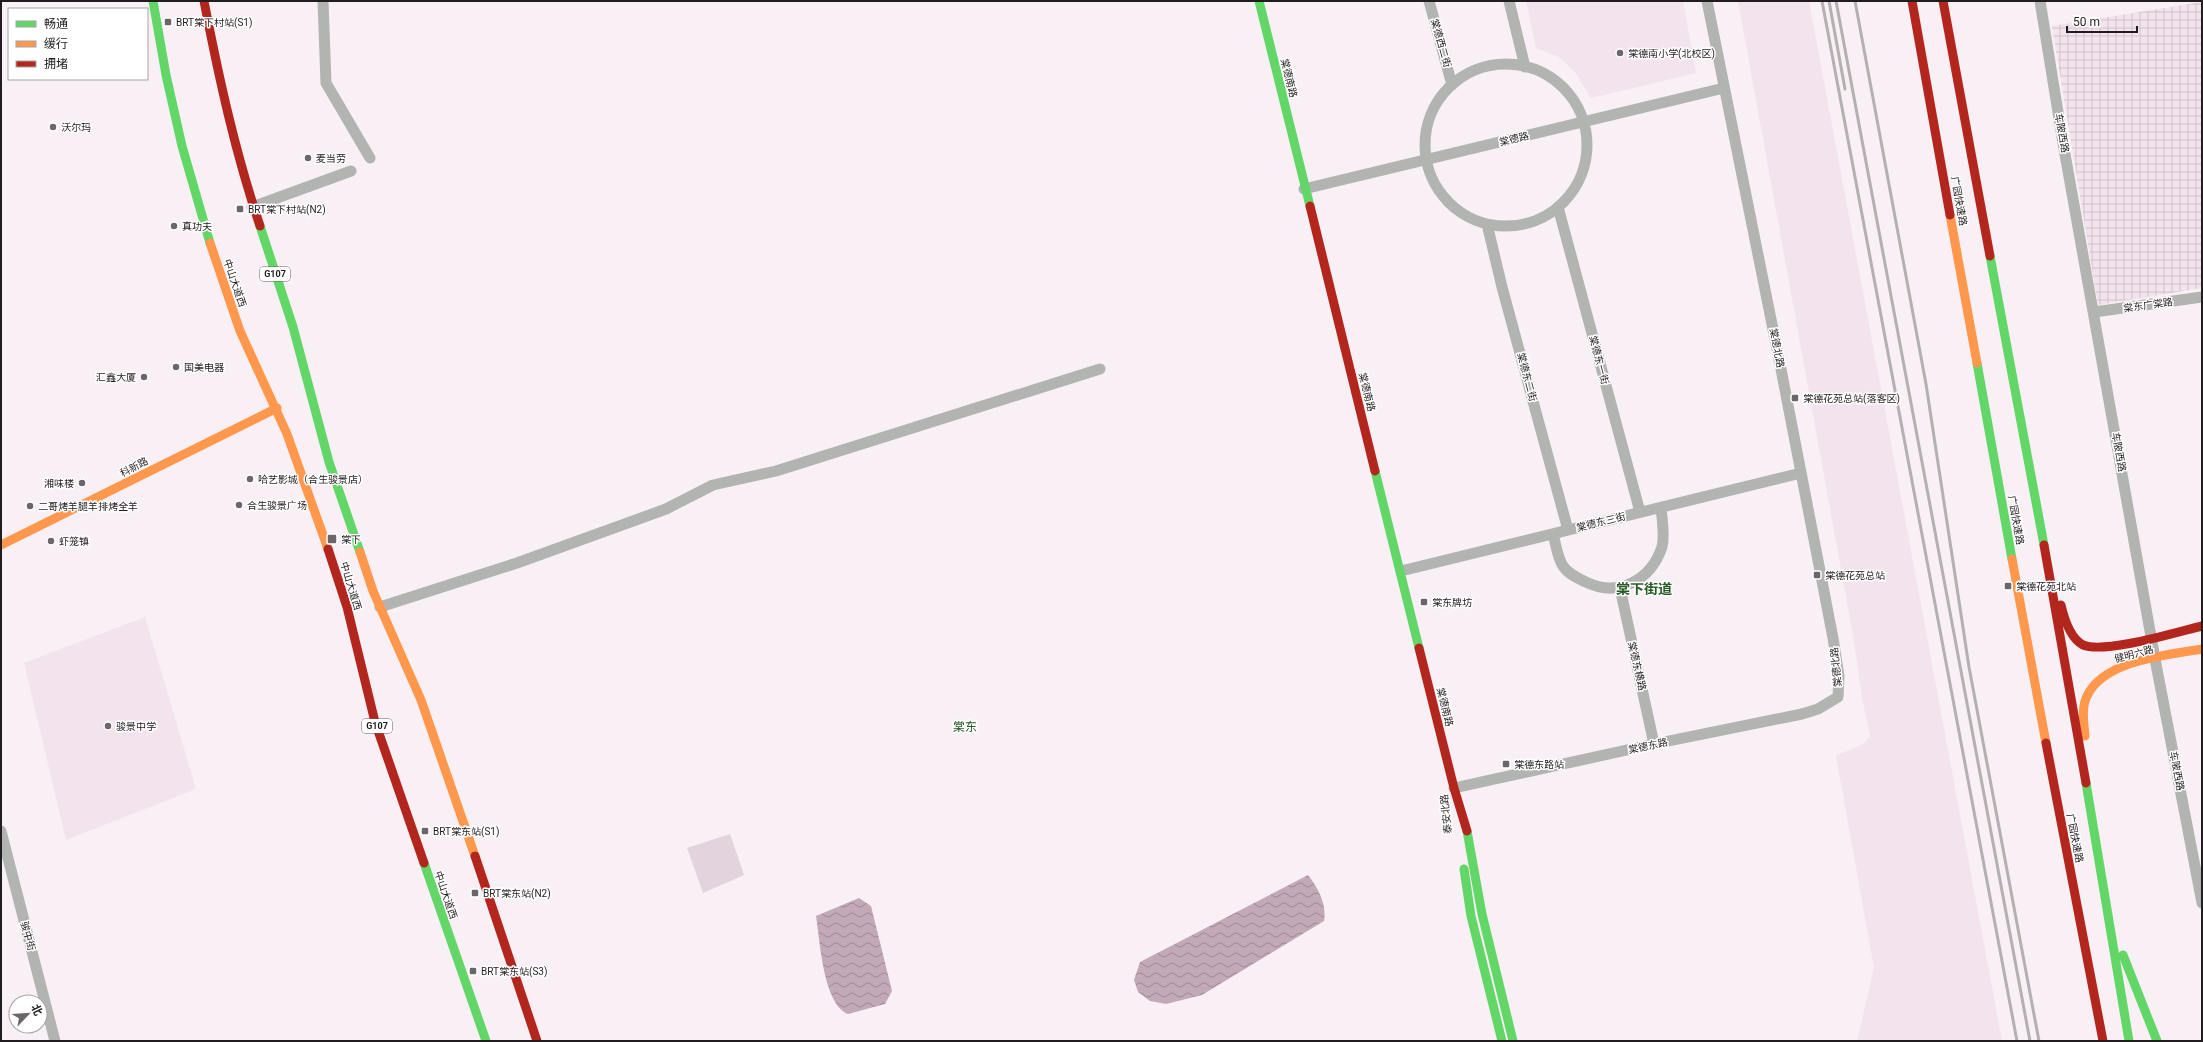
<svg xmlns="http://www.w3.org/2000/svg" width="2203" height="1042" viewBox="0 0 2203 1042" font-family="Roboto,'Noto Sans SC',sans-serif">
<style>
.built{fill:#f3e3ec}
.industrial{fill:url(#industrial-grid)}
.pitch{fill:#e3d3dc}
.water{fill:url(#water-waves)}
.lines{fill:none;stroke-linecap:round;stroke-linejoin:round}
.street{stroke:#b2b4b2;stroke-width:11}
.fast{stroke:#63d668;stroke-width:9}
.slow{stroke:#ff974d;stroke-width:9}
.jam{stroke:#b3261e;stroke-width:9}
.rail{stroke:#b4b0b1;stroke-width:3}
.poi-dot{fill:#6c666a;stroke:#fff;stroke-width:1.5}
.labels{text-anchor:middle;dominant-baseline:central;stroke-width:3;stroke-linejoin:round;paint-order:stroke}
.shield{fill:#fff;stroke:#646062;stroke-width:1}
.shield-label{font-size:9px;font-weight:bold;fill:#211c1f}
.poi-label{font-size:10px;fill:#211c1f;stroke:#fff;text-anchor:start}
.street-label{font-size:10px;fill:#211c1f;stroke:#fff}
.quarter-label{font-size:12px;fill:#285a24;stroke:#fff}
.district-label{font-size:14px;font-weight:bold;fill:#285a24;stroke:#fff}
</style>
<defs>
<pattern id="industrial-grid" width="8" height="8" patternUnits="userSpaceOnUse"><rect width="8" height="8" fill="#f3e3ec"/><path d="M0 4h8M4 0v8" fill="none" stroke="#d0c2ca"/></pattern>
<pattern id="water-waves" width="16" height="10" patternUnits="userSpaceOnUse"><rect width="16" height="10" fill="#c3a9b8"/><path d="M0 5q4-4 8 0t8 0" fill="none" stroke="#9e8995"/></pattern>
</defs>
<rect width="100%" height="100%" fill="#f8f0f4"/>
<path class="built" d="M1526 1H1683L1696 73 1591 98 1575 72 1559 57 1536 48Z
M1738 1H1809L2002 1041H1857L1874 968 1836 756 1865 743 1870 736 1862 698 1854 641Z
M145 617 196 789 66 840 24 663Z"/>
<path class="industrial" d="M2202 2V288L2098 305 2052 26Z"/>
<path class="pitch" d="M730 834 744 875 703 893 687 848Z"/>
<path class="water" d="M1308 875C1318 888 1327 904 1324 921L1202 995 1166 1004 1150 1001 1138 992 1134 980 1140 962Z
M859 898 871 906 892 991 885 1004 848 1014C823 1004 820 940 816 916Z"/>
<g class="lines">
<path class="street" d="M323 1 326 83 370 158
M1429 1 1452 85
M1509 1 1525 67
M2040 1 2063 143 2155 659 2202 903
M1425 145a81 81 0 1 1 162 0a81 81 0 1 1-162 0Z
M1304 189 1724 88
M252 207 351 171
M1558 207 1640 512
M1487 224 1502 287 1568 530
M2094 312 2202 297
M1553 534C1556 544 1557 557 1563 566 1568 574 1579 579 1588 583 1619 597 1651 580 1662 547 1665 535 1662 519 1661 508
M1401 571 1801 473
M1620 588 1654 744
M380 607 517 563 666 509 713 485 776 471 1100 369
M1454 788 1654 744 1802 714 1818 709 1838 697 1839 676 1833 638 1781 369 1707 1
M1 831 55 1041"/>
<path class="fast" d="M153 1 166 75 182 146 210 243
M1259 1 1310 206
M260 226 293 327 329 462 360 552
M1990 256 2044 545
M1977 363 2012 559
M1375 471 1419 648
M2086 783 2129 1041
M1467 831 1482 914 1513 1041
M424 863 486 1041
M1464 869 1471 916 1502 1041
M2123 955 2157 1041"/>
<path class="slow" d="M1950 215 1977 363
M210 243 240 331 287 434 328 549
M1 545 277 408
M360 552 373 591 421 700 475 856
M2012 559 2046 743
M2085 736C2084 724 2081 708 2087 696 2104 660 2167 655 2202 649"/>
<path class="jam" d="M204 1C219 78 235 152 260 226
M1912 1 1950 215
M1943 1 1990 256
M1310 206 1375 471
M2044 545 2086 783
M328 549 347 607 375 722 424 863
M2061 605C2064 618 2070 638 2083 645 2105 654 2177 632 2202 626
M1419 648 1454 788 1467 831
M2046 743 2103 1041
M475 856 537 1041"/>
<path class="rail" d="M1822 1 2017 1041
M1829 1 1845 89
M1836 1 2030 1041
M1855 1 1926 384 1969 667 2039 1041"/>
</g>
<g class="poi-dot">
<rect x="164" y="18" width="8" height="8" rx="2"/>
<circle cx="1620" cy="53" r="4"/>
<circle cx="53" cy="127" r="4"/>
<circle cx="308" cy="158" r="4"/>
<rect x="236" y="205" width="8" height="8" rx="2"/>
<circle cx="174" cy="226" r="4"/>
<circle cx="176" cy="367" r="4"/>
<circle cx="144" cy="377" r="4"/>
<rect x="1791" y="394" width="8" height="8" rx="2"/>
<circle cx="250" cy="479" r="4"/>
<circle cx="82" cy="483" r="4"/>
<circle cx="239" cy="505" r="4"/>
<circle cx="30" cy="506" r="4"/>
<rect x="327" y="534" width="10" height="10" rx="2"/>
<circle cx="51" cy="541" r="4"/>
<rect x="1813" y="571" width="8" height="8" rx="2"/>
<rect x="2004" y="582" width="8" height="8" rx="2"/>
<rect x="1420" y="598" width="8" height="8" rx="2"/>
<circle cx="108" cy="726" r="4"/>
<rect x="1502" y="760" width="8" height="8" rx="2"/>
<rect x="421" y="827" width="8" height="8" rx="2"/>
<rect x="471" y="889" width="8" height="8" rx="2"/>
<rect x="469" y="967" width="8" height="8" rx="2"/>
</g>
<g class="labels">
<g class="shield">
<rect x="260" y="267" width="30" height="14" rx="3"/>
<rect x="362" y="719" width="30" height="14" rx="3"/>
</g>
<g class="shield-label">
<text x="275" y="274">G107</text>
<text x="377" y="726">G107</text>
</g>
<g class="poi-label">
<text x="176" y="22">BRT棠下村站(S1)</text>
<text x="1628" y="53">棠德南小学(北校区)</text>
<text x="61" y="127">沃尔玛</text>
<text x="316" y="158">麦当劳</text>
<text x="248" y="209">BRT棠下村站(N2)</text>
<text x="182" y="226">真功夫</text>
<text x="184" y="367">国美电器</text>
<text x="136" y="377" text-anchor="end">汇鑫大厦</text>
<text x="1803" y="398">棠德花苑总站(落客区)</text>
<text x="258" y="479">哈艺影城（合生骏景店）</text>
<text x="74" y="483" text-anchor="end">湘味楼</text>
<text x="247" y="505">合生骏景广场</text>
<text x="38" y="506">二哥烤羊腿羊排烤全羊</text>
<text x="341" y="539">棠下</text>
<text x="59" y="541">虾笼镇</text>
<text x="1825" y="575">棠德花苑总站</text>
<text x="2016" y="586">棠德花苑北站</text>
<text x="1432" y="602">棠东牌坊</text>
<text x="116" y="726">骏景中学</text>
<text x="1514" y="764">棠德东路站</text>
<text x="433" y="831">BRT棠东站(S1)</text>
<text x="483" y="893">BRT棠东站(N2)</text>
<text x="481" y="971">BRT棠东站(S3)</text>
</g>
<g class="street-label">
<text transform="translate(1441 43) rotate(74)">棠德西二街</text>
<text transform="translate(1289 78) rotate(76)">棠德南路</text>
<text transform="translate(2062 133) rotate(80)">车陂西路</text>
<text transform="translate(1514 139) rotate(-14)">棠德路</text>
<text transform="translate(1959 201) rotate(80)">广园快速路</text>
<text transform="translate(235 283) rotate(71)">中山大道西</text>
<text transform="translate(2148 305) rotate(-8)">棠东广棠路</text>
<text transform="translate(1777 348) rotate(79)">棠德北路</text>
<text transform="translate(1599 360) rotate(75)">棠德东一街</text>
<text transform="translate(1527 377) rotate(75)">棠德东二街</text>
<text transform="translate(1367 392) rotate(76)">棠德南路</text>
<text transform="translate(2119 452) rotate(80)">车陂西路</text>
<text transform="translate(134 467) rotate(-27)">科新路</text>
<text transform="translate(2016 520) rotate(80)">广园快速路</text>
<text transform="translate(1601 522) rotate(-14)">棠德东三街</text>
<text transform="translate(351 586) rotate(73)">中山大道西</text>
<text transform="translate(2134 654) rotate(-15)">健明六路</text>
<text transform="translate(1637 666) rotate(77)">棠德东横路</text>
<text transform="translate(1836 667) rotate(-96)">棠德北路</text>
<text transform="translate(1445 707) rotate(76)">棠德南路</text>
<text transform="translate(1648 746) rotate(-12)">棠德东路</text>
<text transform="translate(2177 771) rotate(79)">车陂西路</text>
<text transform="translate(1446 814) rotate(-96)">泰安北路</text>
<text transform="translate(2075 838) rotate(79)">广园快速路</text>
<text transform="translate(446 895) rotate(71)">中山大道西</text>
<text transform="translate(28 936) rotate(75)">骏中街</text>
</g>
<g class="quarter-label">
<text x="965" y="727">棠东</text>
</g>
<g class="district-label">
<text x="1644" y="589">棠下街道</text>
</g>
</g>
<rect width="2203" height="1042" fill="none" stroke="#211c1f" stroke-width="4"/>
<rect x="8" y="8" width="140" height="72" fill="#ffffff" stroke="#a6a4a5"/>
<rect x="16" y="21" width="20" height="6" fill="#63d668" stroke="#a6a4a5"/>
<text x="44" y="28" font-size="12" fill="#211c1f">畅通</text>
<rect x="16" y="41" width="20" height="6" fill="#ff974d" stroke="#a6a4a5"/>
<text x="44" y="48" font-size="12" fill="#211c1f">缓行</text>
<rect x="16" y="61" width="20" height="6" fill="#b3261e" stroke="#a6a4a5"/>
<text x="44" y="68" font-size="12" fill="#211c1f">拥堵</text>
<g transform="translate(28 1014) rotate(65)"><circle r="19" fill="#ffffff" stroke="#a6a4a5"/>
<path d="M0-3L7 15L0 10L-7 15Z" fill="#6c666a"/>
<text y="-6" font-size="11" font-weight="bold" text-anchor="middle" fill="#211c1f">北</text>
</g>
<path d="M2067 26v6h70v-6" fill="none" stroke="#211c1f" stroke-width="2"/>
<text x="2073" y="26" font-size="12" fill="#211c1f" stroke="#ffffff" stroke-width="3" paint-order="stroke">50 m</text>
</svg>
